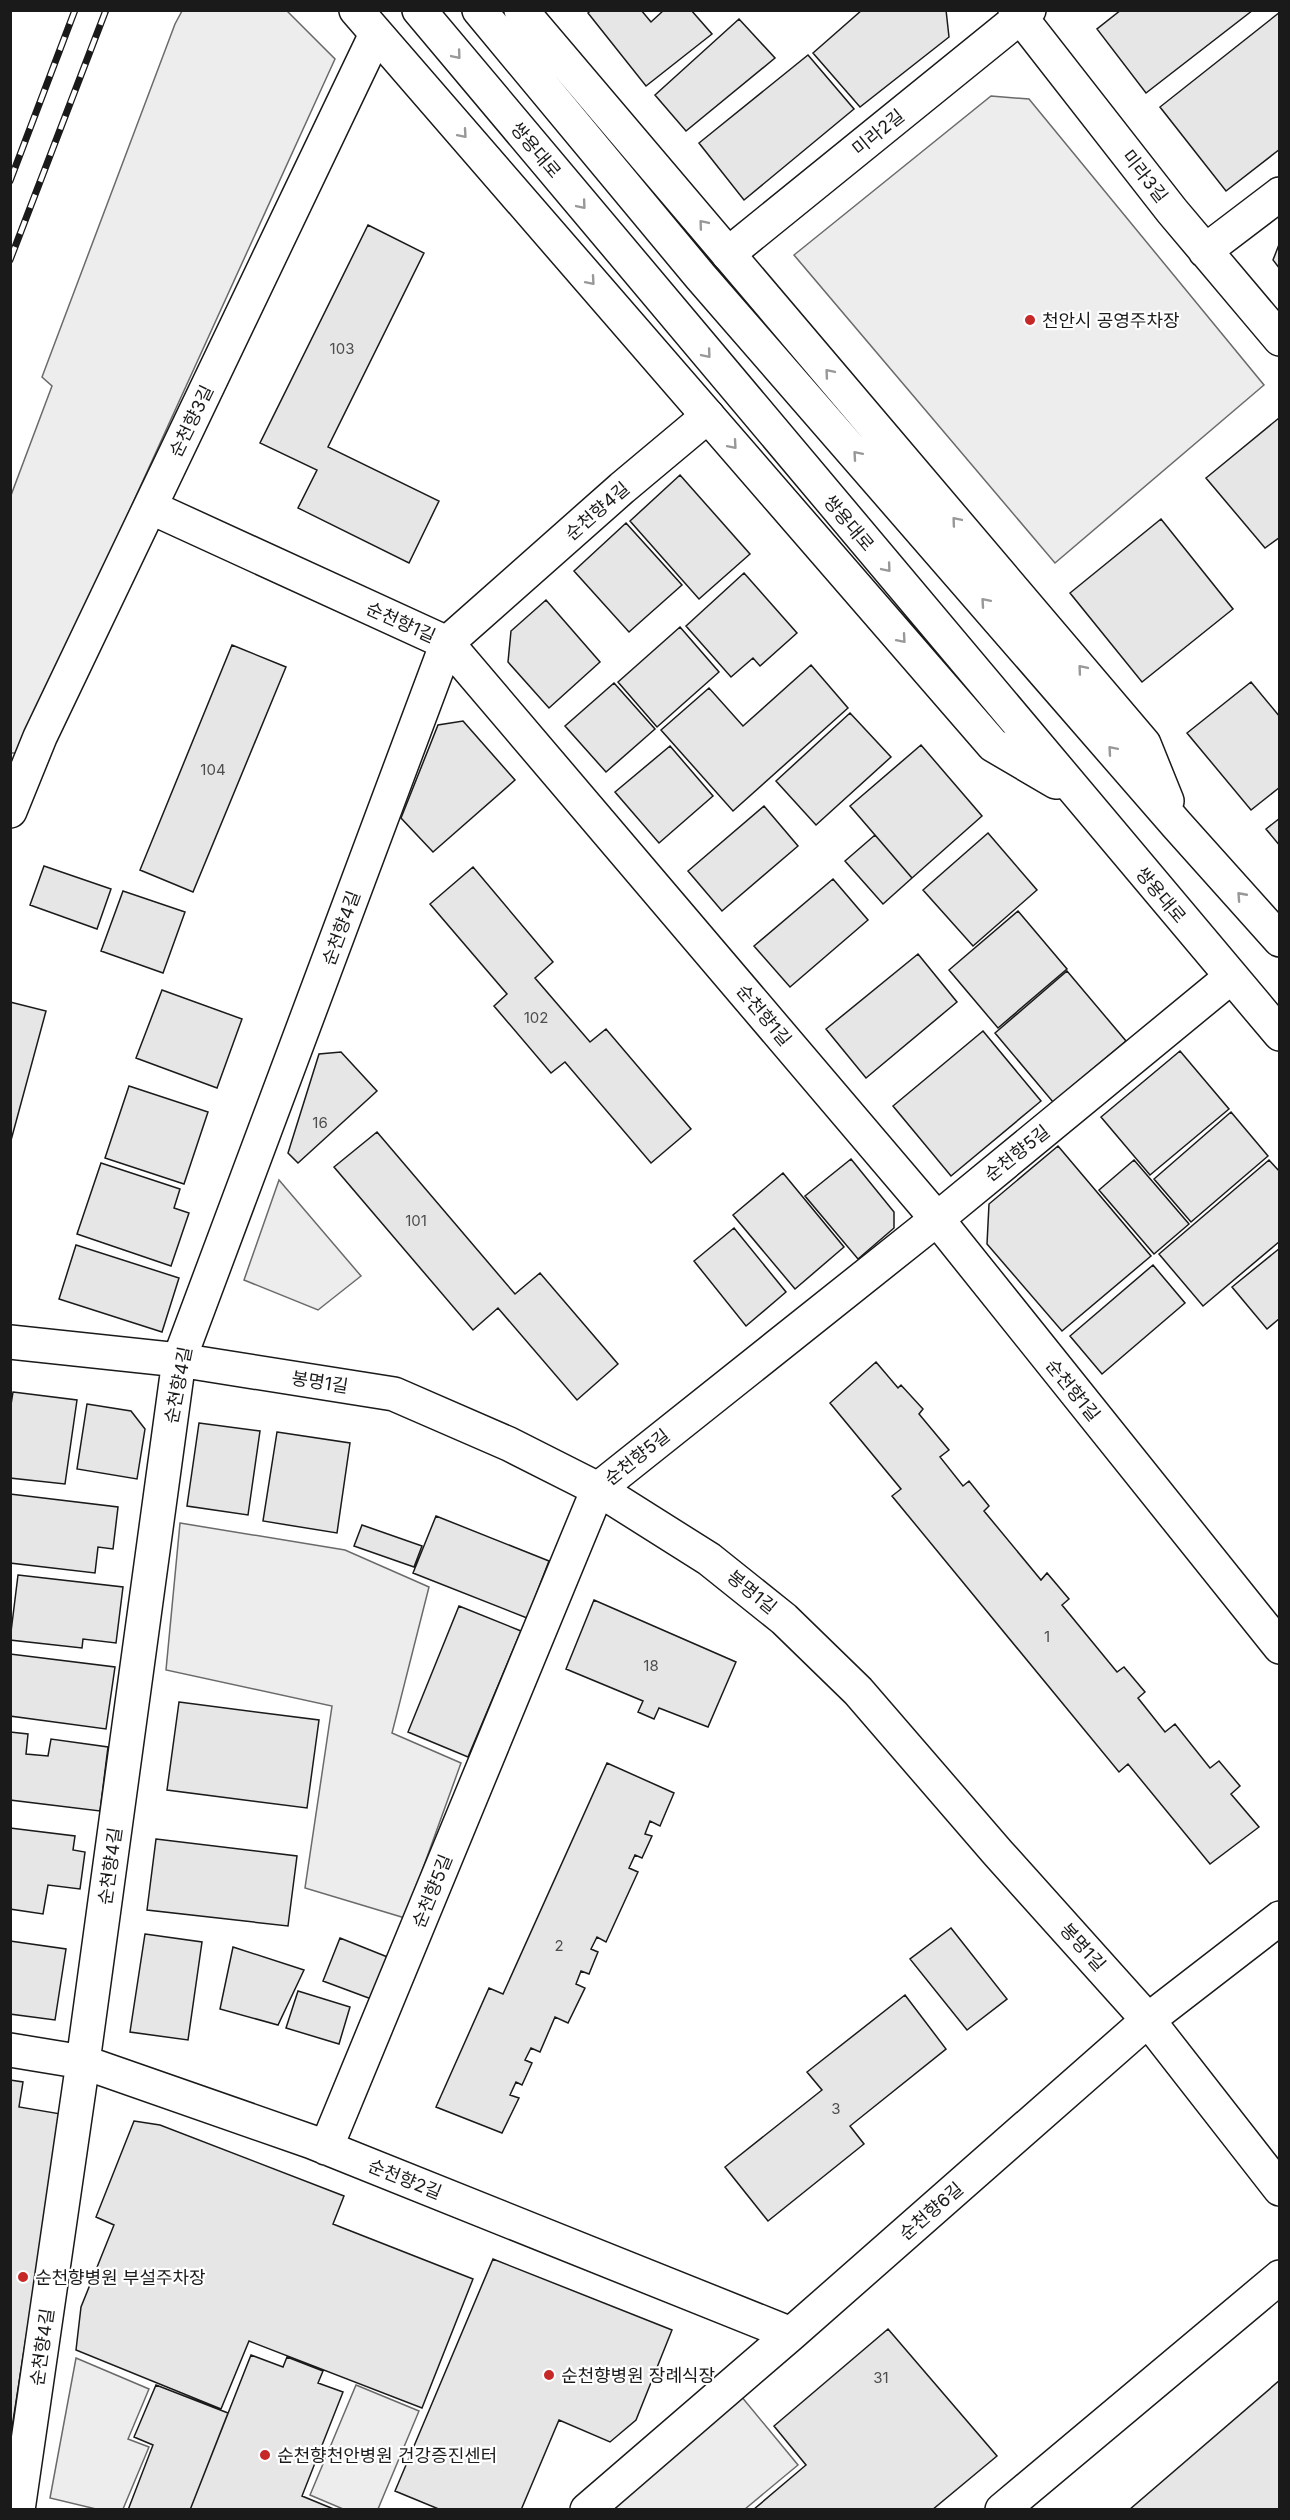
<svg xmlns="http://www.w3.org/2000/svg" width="1290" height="2520" viewBox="0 0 1290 2520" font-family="Inter,'Noto Sans KR',sans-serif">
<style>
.built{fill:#ededed;stroke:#6a6a6a;stroke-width:1.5}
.building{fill:#e6e6e6;stroke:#1a1a1a;stroke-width:1.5}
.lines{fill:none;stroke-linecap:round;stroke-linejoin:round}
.street-casing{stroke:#1a1a1a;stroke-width:36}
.secondary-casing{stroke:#1a1a1a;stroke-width:36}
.street{stroke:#fff;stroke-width:33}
.secondary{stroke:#fff;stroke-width:33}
.rail-casing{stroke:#1a1a1a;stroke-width:7}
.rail{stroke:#fff;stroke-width:4.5;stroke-dasharray:14;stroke-linecap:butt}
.oneway{stroke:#989898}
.poi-dot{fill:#c62828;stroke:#fff;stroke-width:2}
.labels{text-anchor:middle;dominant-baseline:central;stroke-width:4.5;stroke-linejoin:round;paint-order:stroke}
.number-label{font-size:15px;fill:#4d4d4d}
.street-label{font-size:18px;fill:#1a1a1a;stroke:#fff}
.poi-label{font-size:18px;fill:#1a1a1a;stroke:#fff;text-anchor:start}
</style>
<rect width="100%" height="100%" fill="#fff"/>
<path class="built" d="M182 11H287L335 59 19 753H11L10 498 52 386 42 377 175 24Z
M991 96 1029 99 1264 385 1055 563 794 255Z
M279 1180 361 1276 318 1310 244 1280Z
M180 1523 345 1550 429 1587 392 1733 461 1763 405 1918 305 1888 332 1706 166 1670Z
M76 2358 149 2389 128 2439 149 2447 123 2509H96L50 2498Z
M356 2385 419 2411 378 2509H343L310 2495Z
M741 2396 798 2465 745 2509 605 2510Z"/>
<path class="building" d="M591 10H641L651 22 664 10H691L712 34 646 86 588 13Z
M862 10H946L949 37 860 107 813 53Z
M1121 10H1253L1146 93 1097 29Z
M1280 12V149L1226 191 1160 107Z
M739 19 775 58 686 131 655 95Z
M808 55 854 109 744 200 699 143Z
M368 225 424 253 328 447 439 501 409 563 298 508 317 470 260 443Z
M1280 242V269L1273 260Z
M1279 418 1280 537 1265 548 1206 478Z
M680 475 750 554 699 599 630 521Z
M1161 519 1233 609 1142 682 1070 593Z
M626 523 682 585 629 632 574 571Z
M744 573 797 633 760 666 753 658 731 677 686 626Z
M546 600 600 662 549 708 508 662 511 631Z
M680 627 719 672 657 727 618 682Z
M232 645 286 667 193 892 140 870Z
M811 665 848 708 733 811 661 730 709 688 743 726Z
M1251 682 1280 717V787L1251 810 1187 733Z
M614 683 655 729 606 772 565 726Z
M850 713 891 757 816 825 776 781Z
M463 721 515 780 433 852 401 818 438 725Z
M921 745 982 816 912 878 850 806Z
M670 746 713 796 659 843 615 792Z
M764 806 798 846 722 911 688 871Z
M1280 818V846L1266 829Z
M988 833 1037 890 973 946 923 890Z
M875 835 912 878 883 904 845 861Z
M44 866 111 889 97 929 30 905Z
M473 867 553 962 535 978 590 1042 606 1029 691 1129 651 1163 565 1062 551 1073 494 1006 507 994 430 904Z
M833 879 868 920 790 987 754 946Z
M123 891 185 912 163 973 101 951Z
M1018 911 1067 969 998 1028 949 970Z
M918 954 957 1002 866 1078 826 1029Z
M1067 971 1126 1041 1053 1102 995 1033Z
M162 990 242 1019 217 1088 136 1058Z
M10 1002 46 1011 10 1144Z
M983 1031 1041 1101 951 1176 893 1106Z
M1180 1051 1229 1109 1150 1175 1101 1117Z
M341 1052 377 1091 298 1163 288 1153 319 1054Z
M129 1086 208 1112 184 1184 105 1158Z
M1231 1112 1268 1156 1191 1222 1154 1179Z
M377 1132 515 1294 540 1273 618 1364 577 1400 498 1308 473 1330 334 1167Z
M1058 1146 1151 1256 1062 1331 987 1244 989 1204Z
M851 1159 894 1212V1228L858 1259 805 1196Z
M1134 1160 1189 1224 1154 1254 1099 1190Z
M1269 1160 1280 1172V1241L1203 1306 1159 1254Z
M101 1163 180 1189 174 1208 189 1213 171 1266 77 1234Z
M783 1173 844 1247 795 1289 733 1215Z
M734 1228 786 1292 746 1326 694 1261Z
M76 1245 179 1278 162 1332 59 1299Z
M1280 1248V1318L1267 1329 1232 1287Z
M1153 1265 1185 1303 1102 1374 1070 1336Z
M876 1362 898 1388 901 1385 923 1409 919 1414 949 1450 940 1457 963 1486 969 1481 989 1506 984 1511 1041 1580 1047 1573 1069 1599 1062 1605 1117 1672 1124 1667 1145 1692 1138 1698 1165 1732 1175 1724 1210 1768 1219 1761 1240 1786 1231 1794 1259 1827 1210 1864 1128 1764 1119 1772 892 1496 901 1489 830 1403Z
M13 1392 77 1400 65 1484 10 1478V1411Z
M87 1404 131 1411 145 1429 137 1479 77 1469Z
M199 1423 260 1431 248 1515 187 1506Z
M277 1432 350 1443 337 1533 263 1521Z
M10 1494 118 1507 113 1549 98 1547 95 1573 10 1563Z
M436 1516 549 1561 527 1618 413 1573Z
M362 1525 422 1546 414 1567 354 1546Z
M18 1575 123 1587 116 1643 83 1639 82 1648 10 1640Z
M594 1600 736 1662 708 1727 659 1708 654 1719 638 1712 643 1701 566 1669Z
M459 1606 521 1631 468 1757 408 1732Z
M10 1654 115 1667 106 1729 10 1716Z
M179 1702 319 1720 307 1808 167 1790Z
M10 1732 28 1734 26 1754 48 1756 51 1739 108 1747 100 1811 10 1800Z
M607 1763 674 1793 660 1826 650 1821 645 1834 652 1836 642 1858 635 1855 629 1868 638 1872 606 1942 597 1937 591 1949 598 1952 589 1974 581 1971 576 1984 585 1988 568 2023 555 2017 540 2052 531 2048 525 2060 532 2063 522 2085 516 2082 510 2095 519 2098 502 2133 436 2107 489 1988 503 1994Z
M10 1828 75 1836 73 1850 85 1852 80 1889 48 1885 43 1914 10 1909Z
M156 1839 297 1856 288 1926 147 1910Z
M951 1928 1007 1999 967 2030 910 1959Z
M145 1934 202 1942 188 2040 130 2032Z
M340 1938 390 1958 374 2000 323 1981Z
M10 1941 66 1949 55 2020 10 2014Z
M233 1947 304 1970 278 2025 220 2009Z
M298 1991 350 2007 339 2044 286 2028Z
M905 1995 946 2049 850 2126 864 2144 768 2221 725 2167 822 2090 807 2072Z
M10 2080 23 2082 19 2107 61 2114 10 2440Z
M134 2121 160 2125 344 2196 333 2224 473 2279 422 2408 249 2341 221 2409 76 2350 81 2307 114 2225 96 2217Z
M493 2259 672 2330 636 2420 610 2442 559 2420 521 2510H441L395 2491Z
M888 2329 997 2456 932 2510H753L806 2465 774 2426Z
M251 2355 283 2367 287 2357 323 2371 318 2383 343 2392 302 2496 336 2510H190Z
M1280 2380V2510H1129Z
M156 2385 228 2413 190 2510H128L153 2445 134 2437Z"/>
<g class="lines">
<defs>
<path id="street" d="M1015 10 1172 211 1280 339
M1205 251 1280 194
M728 254 1029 10
M150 507 447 643 937 1219 1280 1647
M10 811 40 737 376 34
M10 1342 179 1360 394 1394 509 1444 598 1489 709 1559 784 1619 858 1691 998 1853 1148 2020 1280 2189
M10 2050 83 2062 312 2142 791 2334
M326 2148 598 1489 937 1219 1231 977
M18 2510 83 2062 179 1360 447 643 622 488 708 416
M587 2510 791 2334 1148 2020 1280 1918
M1002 2510 1280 2277"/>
<path id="secondary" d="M356 10 993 745 1056 782
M419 10 1280 1034
M479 10 700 276 1177 825 1280 940
M521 10 1144 744 1167 801"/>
</defs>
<use href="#street" class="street-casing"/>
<use href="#secondary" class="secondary-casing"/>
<use href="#street" class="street"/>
<use href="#secondary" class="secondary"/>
<defs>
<path id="rail" d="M10 181 75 10
M10 260 106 10"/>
</defs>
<use href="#rail" class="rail-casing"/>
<use href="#rail" class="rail"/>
</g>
<defs><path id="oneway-chevron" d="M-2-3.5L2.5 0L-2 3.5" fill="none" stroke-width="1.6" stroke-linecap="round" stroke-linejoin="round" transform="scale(1.5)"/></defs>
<g class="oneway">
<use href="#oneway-chevron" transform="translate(457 55) rotate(50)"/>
<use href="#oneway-chevron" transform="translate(463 134) rotate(49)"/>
<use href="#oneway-chevron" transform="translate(582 205) rotate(50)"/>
<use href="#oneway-chevron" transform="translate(703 224) rotate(-130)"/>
<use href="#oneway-chevron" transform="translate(591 281) rotate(49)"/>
<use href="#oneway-chevron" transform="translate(707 354) rotate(50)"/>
<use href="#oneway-chevron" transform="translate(829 373) rotate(-130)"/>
<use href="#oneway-chevron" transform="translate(733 445) rotate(49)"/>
<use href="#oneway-chevron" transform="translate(857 455) rotate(-131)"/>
<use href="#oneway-chevron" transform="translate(956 521) rotate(-130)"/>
<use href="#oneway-chevron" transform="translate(887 568) rotate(50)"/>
<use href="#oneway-chevron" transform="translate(985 602) rotate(-131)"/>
<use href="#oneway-chevron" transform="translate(902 639) rotate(49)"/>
<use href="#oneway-chevron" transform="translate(1082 669) rotate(-130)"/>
<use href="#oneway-chevron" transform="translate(1112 750) rotate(-131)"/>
<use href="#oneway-chevron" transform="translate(1241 896) rotate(-132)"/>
</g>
<g class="poi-dot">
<circle cx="1030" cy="320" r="6"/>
<circle cx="23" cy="2277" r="6"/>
<circle cx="549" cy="2375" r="6"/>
<circle cx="265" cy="2455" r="6"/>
</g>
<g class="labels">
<g class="number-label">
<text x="342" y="348">103</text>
<text x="213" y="769">104</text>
<text x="536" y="1017">102</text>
<text x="320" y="1122">16</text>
<text x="416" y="1220">101</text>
<text x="1047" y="1636">1</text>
<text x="651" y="1665">18</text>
<text x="559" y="1945">2</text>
<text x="836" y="2108">3</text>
<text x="881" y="2377">31</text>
</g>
<g class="street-label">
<text transform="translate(878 132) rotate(-39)">미라2길</text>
<text transform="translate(536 150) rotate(50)">쌍용대로</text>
<text transform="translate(1145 176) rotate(52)">미라3길</text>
<text transform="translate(191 421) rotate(-64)">순천향3길</text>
<text transform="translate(597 511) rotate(-41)">순천향4길</text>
<text transform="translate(849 523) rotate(50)">쌍용대로</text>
<text transform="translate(401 622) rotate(24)">순천향1길</text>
<text transform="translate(1161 895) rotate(50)">쌍용대로</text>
<text transform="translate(341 928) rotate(-70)">순천향4길</text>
<text transform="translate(764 1015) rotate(50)">순천향1길</text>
<text transform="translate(1017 1153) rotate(-39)">순천향5길</text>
<text transform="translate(320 1382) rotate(9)">봉명1길</text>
<text transform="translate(178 1385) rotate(-79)">순천향4길</text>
<text transform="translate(1073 1390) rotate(51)">순천향1길</text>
<text transform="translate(637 1457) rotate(-39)">순천향5길</text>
<text transform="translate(752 1592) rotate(39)">봉명1길</text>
<text transform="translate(110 1866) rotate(-82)">순천향4길</text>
<text transform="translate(432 1891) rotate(-68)">순천향5길</text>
<text transform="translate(1083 1947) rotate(48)">봉명1길</text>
<text transform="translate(405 2179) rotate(22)">순천향2길</text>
<text transform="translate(931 2211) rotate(-41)">순천향6길</text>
<text transform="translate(42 2347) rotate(-82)">순천향4길</text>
</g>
<g class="poi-label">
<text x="1042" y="320">천안시 공영주차장</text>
<text x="35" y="2277">순천향병원 부설주차장</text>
<text x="561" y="2375">순천향병원 장례식장</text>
<text x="277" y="2455">순천향천안병원 건강증진센터</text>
</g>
</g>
<rect width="1290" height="2520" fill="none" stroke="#1a1a1a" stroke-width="24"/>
</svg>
